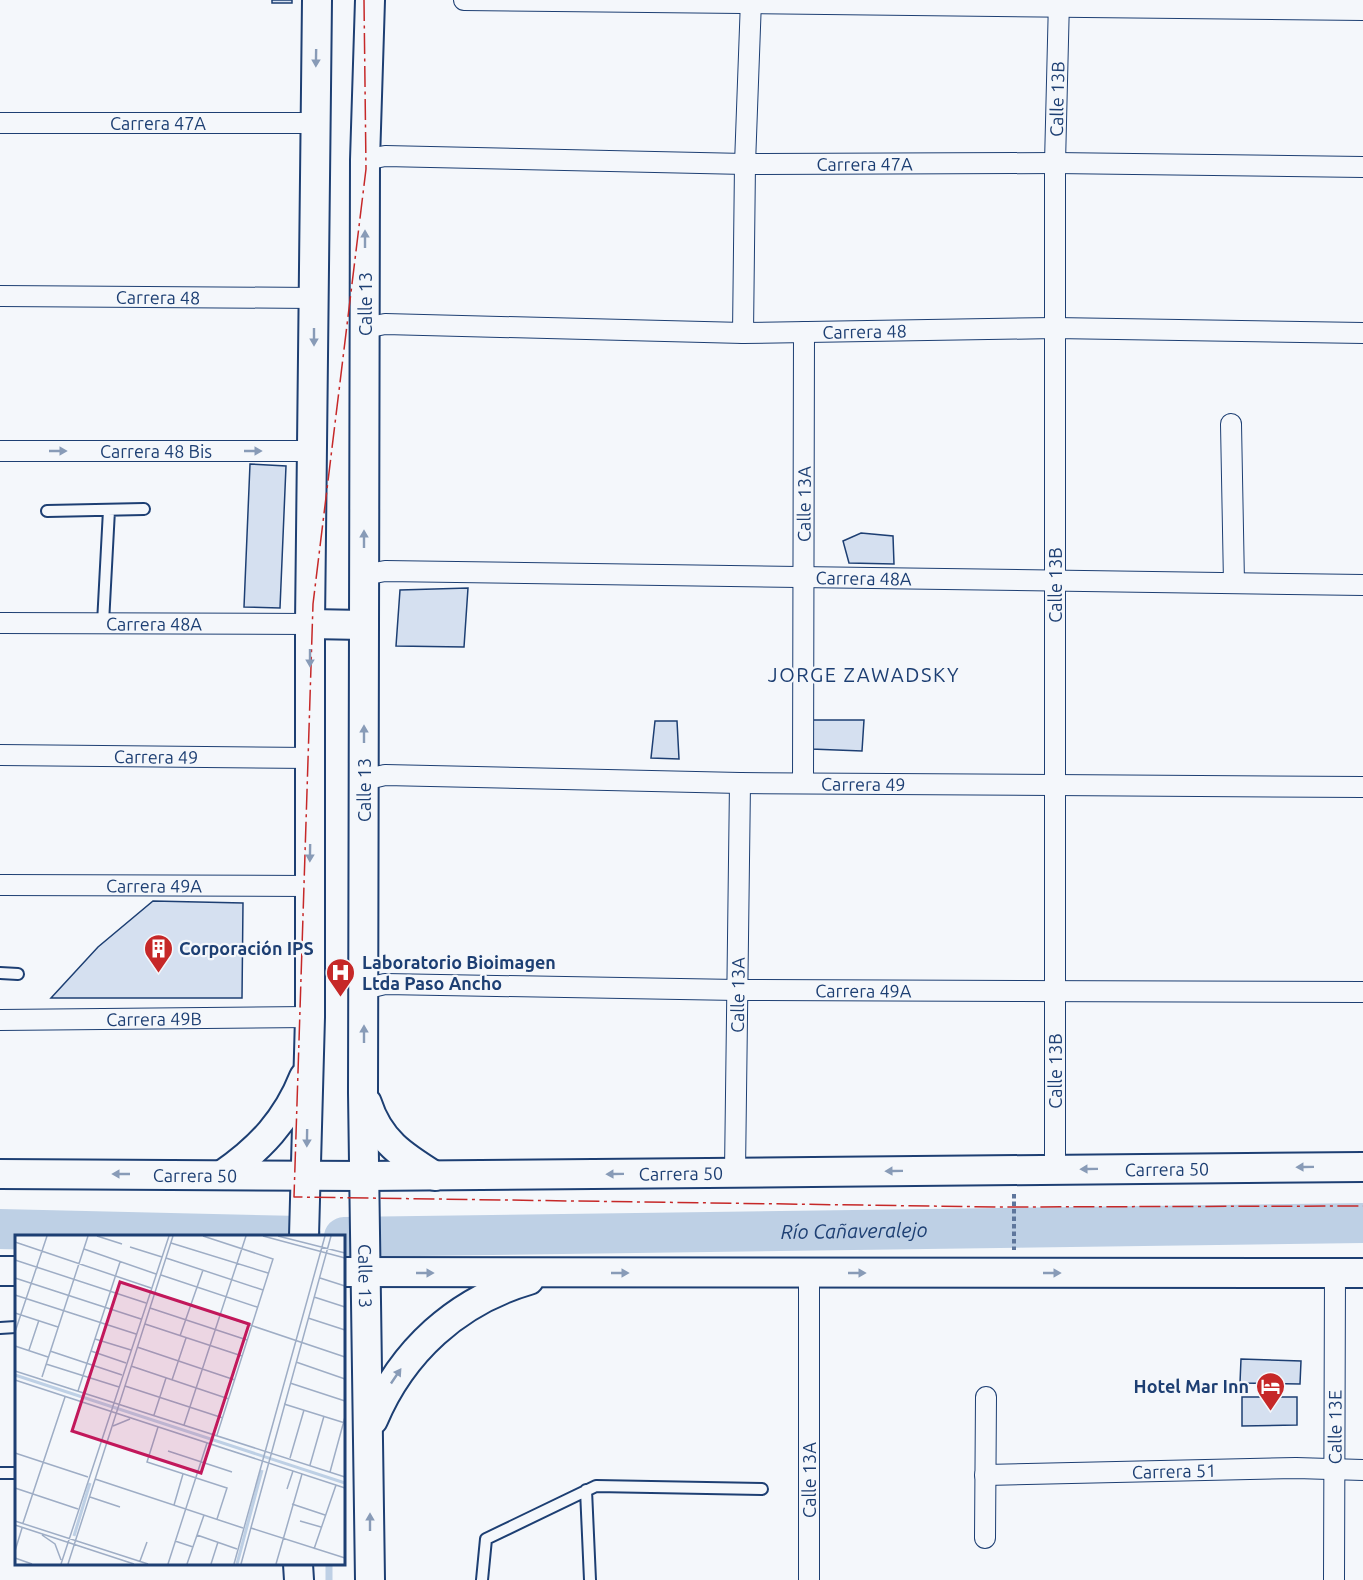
<svg xmlns="http://www.w3.org/2000/svg" width="1363" height="1580" viewBox="0 0 1363 1580" font-family="Ubuntu,sans-serif">
<style>
.lines{fill:none;stroke-linecap:round;stroke-linejoin:round}
.stream{stroke:#bed0e5;stroke-width:7}
.river{stroke:#bed0e5;stroke-width:40}
.building{fill:#d5e0f0;stroke:#1d3f73;stroke-width:1.5}
.lane-casing{stroke:#1d3f73;stroke-width:14}
.street-casing{stroke:#1d3f73;stroke-width:22}
.secondary-casing{stroke:#1d3f73;stroke-width:32}
.path{stroke:#5e769c;stroke-width:4;stroke-dasharray:4.5 3;stroke-linecap:butt}
.lane{stroke:#f4f7fb;stroke-width:10}
.street{stroke:#f4f7fb;stroke-width:20}
.secondary{stroke:#f4f7fb;stroke-width:28}
.power{stroke:#c62828;stroke-width:1.5;stroke-dasharray:21 4.5 3 4.5;stroke-linecap:butt}
.oneway{fill:#889bb7}
.labels{text-anchor:middle;dominant-baseline:central;stroke-width:4.5;stroke-linejoin:round;paint-order:stroke}
.street-label{font-size:18px;fill:#1d3f73;stroke:#f4f7fb}
.poi-label{font-size:18px;font-weight:bold;fill:#1d3f73;stroke:#f4f7fb;text-anchor:start}
.neighbourhood-label{font-size:20px;letter-spacing:1.5px;fill:#1d3f73;stroke:#f4f7fb}
.water-label{font-size:20px;font-style:italic;fill:#1d3f73;stroke:#f4f7fb}
.inset-river{fill:none;stroke:#bed0e5;stroke-width:3}
.inset-road{fill:none;stroke:#9eadc5;stroke-width:1.5}
.view{fill:#c2185b;fill-opacity:0.15;stroke:#c2185b;stroke-width:3}
.inset-edge{fill:none;stroke:#1d3f73;stroke-width:3}
</style>
<rect width="100%" height="100%" fill="#f4f7fb"/>
<g class="lines">
<path class="stream" d="M329 1564V1580"/>
<g class="river">
<path d="M0 1229 301 1236"/>
<path id="s1" d="M344 1237 1363 1223"/>
</g>
</g>
<path class="building" d="M272 0H292V3H272Z
M250 464 286 466 280 608 244 607Z
M861 533 893 536 894 564 849 563 843 541Z
M468 588 464 647 396 646 400 590Z
M809 720H864L862 751 811 749Z
M655 721H677L679 759 651 758Z
M153 901 243 903 242 998H51L98 947Z
M1241 1359 1301 1361 1300 1384 1240 1383Z
M1242 1397H1297V1425L1242 1426Z"/>
<g class="lines">
<defs>
<path id="lane" d="M47 511 144 509
M103 623 109 510
M0 973 18 974
M0 1328 16 1327
M0 1473H16
M586 1490 590 1580
M482 1580 486 1539 596 1486 762 1489"/>
<g id="street">
<path d="M464 0 1363 10"/>
<path id="s2" d="M0 123H316"/>
<path id="s3" d="M365 160 385 156 745 164 1055 163 1363 167"/>
<path id="s4" d="M0 296 314 298"/>
<path id="s5" d="M365 328 385 324 743 333 1055 328 1363 333"/>
<path d="M743 333 745 164 751 0"/>
<path d="M1231 424 1234 583"/>
<path id="s6" d="M0 451H313"/>
<path id="s7" d="M364 575 385 571 1363 585"/>
<path id="s8" d="M0 623 310 624"/>
<path id="s9" d="M0 755 311 758"/>
<path id="s10" d="M364 780 385 775 740 783 1363 787"/>
<path id="s11" d="M803 783 804 332"/>
<path id="s12" d="M0 885 309 886"/>
<path id="s13" d="M364 989 385 984 737 990 1363 992"/>
<path id="s14" d="M0 1020 310 1017"/>
<path id="s15" d="M1055 1170V163L1059 0"/>
<path id="s16" d="M735 1172 740 783"/>
<path id="s17" d="M985 1475 1296 1468 1363 1470"/>
<path d="M985 1538 986 1397"/>
<path d="M809 1580V1273"/>
<path id="s18" d="M1334 1580 1335 1273"/>
</g>
<g id="secondary">
<path id="s19" d="M370 0 365 160 363 1093 370 1580"/>
<path d="M310 624 364 625"/>
<path d="M367 1103C379 1141 403 1156 435 1176"/>
<path id="s20" d="M0 1174 365 1176 1363 1167"/>
<path d="M222 1175C260 1149 287 1120 304 1077"/>
<path d="M304 1236 310 1017V624L317 0"/>
<path d="M0 1271H16"/>
<path d="M344 1272 1363 1273"/>
<path d="M373 1420C402 1351 457 1301 529 1280"/>
<path d="M298 1564 299 1580"/>
</g>
</defs>
<use href="#lane" class="lane-casing"/>
<use href="#street" class="street-casing"/>
<use href="#secondary" class="secondary-casing"/>
<path class="path" d="M1014 1194V1250"/>
<use href="#lane" class="lane"/>
<use href="#street" class="street"/>
<use href="#secondary" class="secondary"/>
<path class="power" d="M364 0 366 169 313 604 294 1197 997 1207 1363 1206"/>
</g>
<defs><path id="oneway-solid" d="M-6-.8H1V-3.2L6.5 0L1 3.2V.8H-6Z" transform="scale(1.5)"/></defs>
<g class="oneway">
<use href="#oneway-solid" transform="translate(316 58) rotate(91)"/>
<use href="#oneway-solid" transform="translate(365 239) rotate(-90)"/>
<use href="#oneway-solid" transform="translate(314 337) rotate(90)"/>
<use href="#oneway-solid" transform="translate(58 451)"/>
<use href="#oneway-solid" transform="translate(253 451)"/>
<use href="#oneway-solid" transform="translate(364 539) rotate(-90)"/>
<use href="#oneway-solid" transform="translate(310 658) rotate(90)"/>
<use href="#oneway-solid" transform="translate(364 734) rotate(-90)"/>
<use href="#oneway-solid" transform="translate(310 853) rotate(91)"/>
<use href="#oneway-solid" transform="translate(364 1034) rotate(-90)"/>
<use href="#oneway-solid" transform="translate(307 1138) rotate(91)"/>
<use href="#oneway-solid" transform="translate(1305 1167) rotate(179)"/>
<use href="#oneway-solid" transform="translate(1089 1169) rotate(179)"/>
<use href="#oneway-solid" transform="translate(894 1171) rotate(179)"/>
<use href="#oneway-solid" transform="translate(121 1174) rotate(-180)"/>
<use href="#oneway-solid" transform="translate(615 1174) rotate(179)"/>
<use href="#oneway-solid" transform="translate(425 1273)"/>
<use href="#oneway-solid" transform="translate(620 1273)"/>
<use href="#oneway-solid" transform="translate(857 1273)"/>
<use href="#oneway-solid" transform="translate(1052 1273)"/>
<use href="#oneway-solid" transform="translate(396 1376) rotate(-56)"/>
<use href="#oneway-solid" transform="translate(370 1522) rotate(-90)"/>
</g>
<defs>
<symbol id="building-pin" viewBox="-11 -11 22 30"><path d="M0 17L-7.5 6A9.5 9.5 0 1 1 7.5 6Z" fill="#c62828" stroke="#f4f7fb"/><path d="M-4-6H4V6H1V3H-1V6H-4ZM-2.5-4.3h1.7v1.8h-1.7ZM.8-4.3h1.7v1.8H.8ZM-2.5-1h1.7V.8h-1.7ZM.8-1h1.7V.8H.8Z" fill="#fff"/></symbol>
<symbol id="hospital-pin" viewBox="-11 -11 22 30"><path d="M0 17L-7.5 6A9.5 9.5 0 1 1 7.5 6Z" fill="#c62828" stroke="#f4f7fb"/><path d="M-5-5h3v3.5h4V-5h3V5h-3V1.5h-4V5h-3Z" fill="#fff"/></symbol>
<symbol id="hotel-pin" viewBox="-11 -11 22 30"><path d="M0 17L-7.5 6A9.5 9.5 0 1 1 7.5 6Z" fill="#c62828" stroke="#f4f7fb"/><path d="M-6-4.5h1.5V1H6V5H4.5V3h-9V5H-6ZM-4 0a1.8 1.8 0 1 1 3.6 0ZM.5 0V-2.5h3Q6-2.5 6 0Z" fill="#fff"/></symbol>
</defs>
<g fill-rule="evenodd">
<use href="#building-pin" x="142" y="932" width="33" height="45"/>
<use href="#hospital-pin" x="324" y="956" width="33" height="45"/>
<use href="#hotel-pin" x="1254" y="1370" width="33" height="45"/>
</g>
<g class="labels">
<g class="street-label">
<text stroke="none"><textPath href="#s15" startOffset="1071">Calle 13B</textPath></text>
<text stroke="none"><textPath href="#s2" startOffset="158">Carrera 47A</textPath></text>
<text stroke="none"><textPath href="#s3" startOffset="500">Carrera 47A</textPath></text>
<text stroke="none"><textPath href="#s4" startOffset="158">Carrera 48</textPath></text>
<text transform="translate(365 304) rotate(-90)">Calle 13</text>
<text stroke="none"><textPath href="#s5" startOffset="500">Carrera 48</textPath></text>
<text stroke="none"><textPath href="#s6" startOffset="156">Carrera 48 Bis</textPath></text>
<text stroke="none"><textPath href="#s11" startOffset="279">Calle 13A</textPath></text>
<text stroke="none"><textPath href="#s7" startOffset="500">Carrera 48A</textPath></text>
<text transform="translate(1055 585) rotate(-90)">Calle 13B</text>
<text stroke="none"><textPath href="#s8" startOffset="154">Carrera 48A</textPath></text>
<text stroke="none"><textPath href="#s9" startOffset="156">Carrera 49</textPath></text>
<text stroke="none"><textPath href="#s10" startOffset="500">Carrera 49</textPath></text>
<text transform="translate(364 790) rotate(-90)">Calle 13</text>
<text stroke="none"><textPath href="#s12" startOffset="154">Carrera 49A</textPath></text>
<text stroke="none"><textPath href="#s13" startOffset="500">Carrera 49A</textPath></text>
<text stroke="none"><textPath href="#s16" startOffset="177">Calle 13A</textPath></text>
<text stroke="none"><textPath href="#s14" startOffset="154">Carrera 49B</textPath></text>
<text transform="translate(1055 1071) rotate(-90)">Calle 13B</text>
<text stroke="none"><textPath href="#s20" startOffset="1167">Carrera 50</textPath></text>
<text stroke="none"><textPath href="#s20" startOffset="681">Carrera 50</textPath></text>
<text stroke="none"><textPath href="#s20" startOffset="195">Carrera 50</textPath></text>
<text stroke="none"><textPath href="#s19" startOffset="1276">Calle 13</textPath></text>
<text stroke="none"><textPath href="#s18" startOffset="153">Calle 13E</textPath></text>
<text stroke="none"><textPath href="#s17" startOffset="189">Carrera 51</textPath></text>
<text transform="translate(809 1480) rotate(-90)">Calle 13A</text>
</g>
<g class="poi-label">
<text x="179" y="948">Corporación IPS</text>
<text x="362" y="962">Laboratorio Bioimagen<tspan x="362" dy="21">Ltda Paso Ancho</tspan></text>
<text x="1249" y="1386" text-anchor="end">Hotel Mar Inn</text>
</g>
<g class="neighbourhood-label">
<text x="864" y="674">JORGE ZAWADSKY</text>
</g>
<g class="water-label">
<text stroke="none"><textPath href="#s1" startOffset="510">Río Cañaveralejo</textPath></text>
</g>
</g>
<g transform="translate(15 1235)">
<rect width="330" height="330" fill="#f4f7fb"/>
<path class="inset-river" d="M0 140 330 248M59 301 75 248M222 329 247 235"/>
<path class="inset-road" d="M82 1 107 9M188 1 258 24 202 200M248 1 330 23M263 1 330 18M0 7 136 53M156 8 253 38M115 12 147 22M69 14 141 39M151 23 248 55M0 25 131 68M146 40 242 72M0 43 126 84M305 43 330 51M140 58 330 122M0 60 121 99M299 62 330 72M135 73 232 105M0 78 43 92M293 83 330 95M130 89 227 121M0 97 32 1M165 101 188 35M80 104 116 115M0 111 33 122M122 112 220 145M14 115 24 85M35 116 107 140M76 116 111 128M281 127 330 144M31 129 104 152M116 131 214 164M0 136 330 242M27 142 73 1M0 145 330 253M157 145 171 103M275 148 330 166M110 151 208 183M63 156 105 27M269 169 330 188M139 180 151 143M169 190 231 1M98 191 115 184M143 192 132 227 212 253 202 284M153 216 217 237M0 218 73 242M275 223 289 175M295 230 309 181M315 237 330 182M80 244 228 293M0 253 63 274M272 254 278 236M75 262 105 272M277 269 310 280M159 270 168 239M0 286 133 329M285 286 306 292M8 288 50 162M0 290 119 329M236 293 330 323M27 300 40 309 46 325M182 300 222 314M160 306 178 312M299 314 321 250M0 316 7 293M0 323 17 329M125 326 132 307M46 329 154 1M53 329 158 1M153 329 192 208M172 329 189 280M196 329 203 307M219 329 310 1M226 329 316 1M261 329 287 239"/>
<path class="view" d="M105 47 234 89 186 238 57 196Z"/>
<rect width="330" height="330" class="inset-edge"/>
</g>
</svg>
